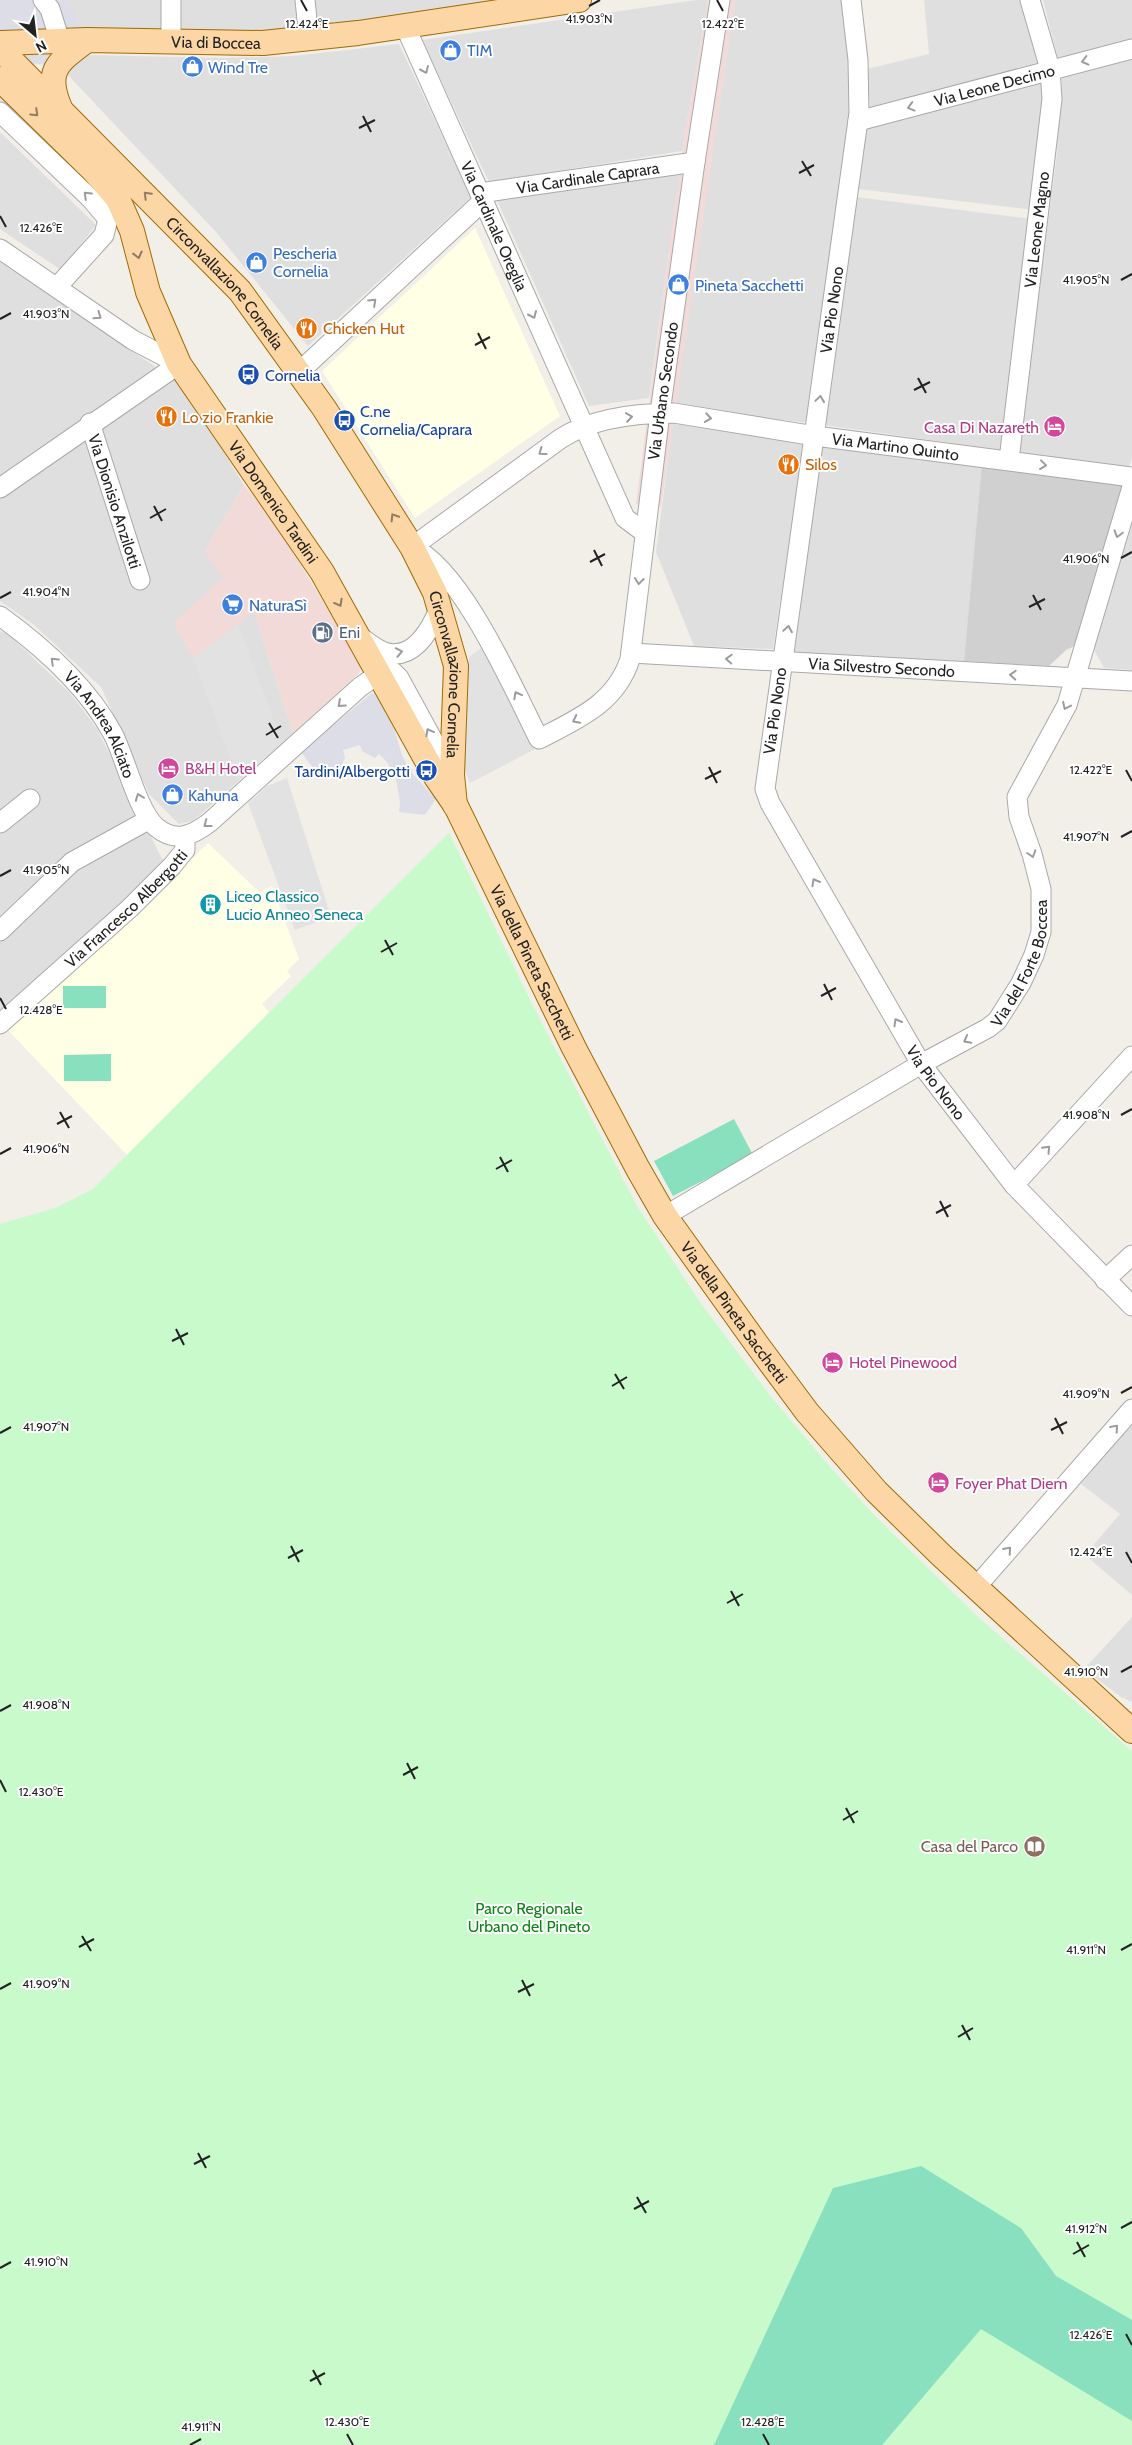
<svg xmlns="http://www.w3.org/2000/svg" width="1132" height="2445" viewBox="0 0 1132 2445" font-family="Cabin,sans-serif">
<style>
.residential{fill:#e0dfdf}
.commercial{fill:#f2dad9}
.education{fill:#ffffe5}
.religious{fill:#d0d0d0}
.park{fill:#c8facc}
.pitch{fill:#88e0be}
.parking{fill:#e2e2e2}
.plaza{fill:#dddde8}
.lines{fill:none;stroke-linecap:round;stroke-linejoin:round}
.minor-casing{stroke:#a9a9a9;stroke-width:21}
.major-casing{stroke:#a06b00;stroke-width:26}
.minor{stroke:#fff;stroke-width:19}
.major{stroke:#fcd6a4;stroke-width:24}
.oneway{stroke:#9c9c9c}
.oneway2{stroke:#8f7c63}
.ticks{fill:none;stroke:#222;stroke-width:2}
.labels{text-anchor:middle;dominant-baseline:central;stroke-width:4;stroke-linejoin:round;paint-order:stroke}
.street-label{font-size:16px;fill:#222;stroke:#fff}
.shop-label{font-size:16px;fill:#366cbe;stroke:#fff;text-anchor:start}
.food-label{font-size:16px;fill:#c56008;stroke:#fff;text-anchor:start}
.transit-label{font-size:16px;fill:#164399;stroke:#fff;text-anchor:start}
.hotel-label{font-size:16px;fill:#b23c85;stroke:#fff;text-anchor:start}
.service-label{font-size:16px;fill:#4e5e75;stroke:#fff;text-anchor:start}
.culture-label{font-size:16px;fill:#0d838f;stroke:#fff;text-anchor:start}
.education-label{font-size:16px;fill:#785e54;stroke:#fff;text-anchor:end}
.park-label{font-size:16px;fill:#0c8416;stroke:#fff}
.ticks-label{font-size:12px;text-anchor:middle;fill:#222;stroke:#fff;stroke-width:4;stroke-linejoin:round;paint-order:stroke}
</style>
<rect width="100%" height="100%" fill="#f2efe9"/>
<path class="residential" d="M0 0H578L309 39 87 40Z
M696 0H708L682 151 489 182 422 40Z
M735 0H842L848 52 850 105 807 423 675 407Z
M924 0H1025L1042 63 870 107 867 69 929 54Z
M1043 0H1132V39L1058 59Z
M399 44 471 197 308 346 216 232 67 74 76 60 87 55 224 58 294 56Z
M1132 59V457L1129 467 1018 453 1057 153 1062 77Z
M1045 79 1035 210 858 189 867 125Z
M0 132 96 225 61 270 0 229Z
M680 171 649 398 589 406 497 200Z
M856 197 1032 219 1002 450 824 425Z
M0 262 181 384 244 485 205 551 254 612 293 733 193 821 179 824 149 794 101 687 33 624 0 601Z
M673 422 805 438 773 649 694 646 656 552Z
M821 442 982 463 964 661 793 653Z
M1132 513V670L1104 668 1092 646Z
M0 631 9 635 70 693 97 729 166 867 0 1010Z
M1132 1422V1595L1085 1555 1120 1514 1081 1484Z
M1132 1617V1702L1121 1697 1084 1669Z"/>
<path class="commercial" d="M708 0H735L661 507 648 506 636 504 682 151Z
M244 485 265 510 292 551 362 665 359 673 293 733 254 612 193 658 173 623 223 578 205 551Z"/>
<path class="education" d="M475 228 560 416 415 518 322 371Z
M208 843 259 892 272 886 299 959 287 971 291 976 262 1004 269 1012 127 1155 5 1027 140 910Z"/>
<path class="religious" d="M982 463 1123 483 1075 646 1066 650 1049 666 964 661Z"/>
<path class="park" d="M449 833 533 1006 637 1206 702 1305 772 1398 831 1468 878 1519 978 1617 1132 1751V2445H0V1224L55 1208 93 1189Z"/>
<path class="pitch" d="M63 986H106V1008H63Z
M111 1054V1081H64V1055Z
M734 1119 753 1155 673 1196 654 1161Z
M921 2166 1021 2228 1056 2276 1132 2320V2421L981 2329 882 2445H714L833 2188Z"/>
<path class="parking" d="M0 92 93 183V196L0 106Z
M238 624 282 743 238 780 193 658Z
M485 645 539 747 470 783 461 761 469 657Z
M287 778 331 917 295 930 248 803 267 786Z"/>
<path class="plaza" d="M0 0H63L74 10 81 27 78 47 52 65 37 64 0 68Z
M372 693 375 694 392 721 402 755 411 772 436 799 425 815 399 812 400 803 396 778 387 762 379 754 375 758 362 751 360 745 343 750 345 758 338 772 320 777 301 752Z"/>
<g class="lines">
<defs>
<g id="minor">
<path d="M43 0 50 9 60 41"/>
<path d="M171 0V43"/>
<path d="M305 0 309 39"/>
<path id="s1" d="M720 0 695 162 660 413 630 659C616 703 578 719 539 739 513 688 463 571 412 547L560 439C592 418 637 413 674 413L815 436 1132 477"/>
<path id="s2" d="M851 0 858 60 859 113 765 789 770 803 921 1064 1014 1185 1132 1306"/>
<path id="s3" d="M405 26 625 518 645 533"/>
<path d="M0 112 91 199 108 219 104 235 57 287"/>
<path id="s4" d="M858 121 1132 49"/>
<path id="s5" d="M480 193 695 162"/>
<path d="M0 249 133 340 179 364"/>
<path d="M299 372 483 201"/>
<path id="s6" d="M90 423 140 580"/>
<path id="s7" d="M1009 460 1052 99 1050 69 1030 0"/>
<path d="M0 488 179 364"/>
<path id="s8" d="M0 616C43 647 87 686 113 734 125 757 138 812 156 827 175 843 192 836 210 822L360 687 383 671 393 672 399 678 452 775"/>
<path d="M358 635C366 641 374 648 384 652 414 662 431 629 440 607"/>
<path id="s9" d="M631 653 1132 681"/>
<path d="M0 823 30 799"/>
<path d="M0 931 72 862 148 820"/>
<path id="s10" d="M0 1024 130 908 172 866 185 850V837"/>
<path d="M1014 1185 1132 1056"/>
<path id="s11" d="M665 1216 921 1064 988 1028 997 1021 1021 983 1034 955 1041 932V889L1032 854 1019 817 1017 797 1067 705 1132 487"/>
<path d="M1105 1280 1132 1255"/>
<path d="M976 1587 1132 1409"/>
</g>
<g id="major">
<path id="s12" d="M0 43 87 40 263 43 358 33 579 0"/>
<path id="s13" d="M0 49 240 291 324 408 412 547 435 593 456 666 452 775 455 805"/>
<path id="s14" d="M0 79 94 171 118 199 132 231 148 292 179 364 322 572 436 777 456 806 574 1048 638 1169 665 1216 758 1346 807 1412 876 1491 941 1555 1132 1731"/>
<path d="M60 108C44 70 58 62 87 40"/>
</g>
</defs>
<use href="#minor" class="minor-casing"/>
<use href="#major" class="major-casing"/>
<use href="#minor" class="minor"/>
<use href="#major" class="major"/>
</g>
<defs><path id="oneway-chevron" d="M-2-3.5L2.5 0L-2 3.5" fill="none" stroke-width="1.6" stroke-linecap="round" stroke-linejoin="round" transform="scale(1.25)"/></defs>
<g class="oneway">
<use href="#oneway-chevron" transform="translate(1085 61) rotate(166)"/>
<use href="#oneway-chevron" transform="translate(425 70) rotate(66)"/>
<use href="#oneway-chevron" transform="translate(911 107) rotate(165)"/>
<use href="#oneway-chevron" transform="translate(87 195) rotate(-136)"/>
<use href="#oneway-chevron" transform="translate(373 302) rotate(-43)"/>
<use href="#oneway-chevron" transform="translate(533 315) rotate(66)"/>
<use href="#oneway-chevron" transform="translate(98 316) rotate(35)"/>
<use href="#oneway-chevron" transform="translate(820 399) rotate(-82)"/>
<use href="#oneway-chevron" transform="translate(629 417) rotate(-8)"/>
<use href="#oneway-chevron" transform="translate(708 418) rotate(9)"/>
<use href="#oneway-chevron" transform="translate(542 452) rotate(144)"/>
<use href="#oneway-chevron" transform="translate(1043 465) rotate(7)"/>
<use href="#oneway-chevron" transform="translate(1118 534) rotate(106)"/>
<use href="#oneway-chevron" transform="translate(639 581) rotate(97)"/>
<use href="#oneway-chevron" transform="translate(788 629) rotate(-81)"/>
<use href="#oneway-chevron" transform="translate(399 652) rotate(-11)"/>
<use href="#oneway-chevron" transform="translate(729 659) rotate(-177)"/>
<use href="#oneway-chevron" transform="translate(54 661) rotate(-136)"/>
<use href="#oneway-chevron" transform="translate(1013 675) rotate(-177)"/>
<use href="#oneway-chevron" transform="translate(517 695) rotate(-118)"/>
<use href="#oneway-chevron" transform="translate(341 704) rotate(138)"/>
<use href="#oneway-chevron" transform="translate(1066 706) rotate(115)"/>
<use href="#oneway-chevron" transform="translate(576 720) rotate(153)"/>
<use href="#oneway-chevron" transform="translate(429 732) rotate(-119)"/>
<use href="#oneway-chevron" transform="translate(139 797) rotate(-111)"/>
<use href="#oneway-chevron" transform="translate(207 824) rotate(142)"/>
<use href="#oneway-chevron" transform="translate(1032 854) rotate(72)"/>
<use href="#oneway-chevron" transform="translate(815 882) rotate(-120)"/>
<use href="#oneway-chevron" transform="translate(897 1022) rotate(-120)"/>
<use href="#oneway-chevron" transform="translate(967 1040) rotate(152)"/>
<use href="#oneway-chevron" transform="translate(1047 1149) rotate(-47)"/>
<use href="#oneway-chevron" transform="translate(1115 1428) rotate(-49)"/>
<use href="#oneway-chevron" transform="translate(1008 1550) rotate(-49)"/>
</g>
<g class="oneway2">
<use href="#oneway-chevron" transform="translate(35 113) rotate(44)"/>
<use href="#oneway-chevron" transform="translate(147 195) rotate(-135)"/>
<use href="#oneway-chevron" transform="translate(138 255) rotate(76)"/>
<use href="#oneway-chevron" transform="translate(394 517) rotate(-122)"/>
<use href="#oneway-chevron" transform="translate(339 603) rotate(61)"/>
</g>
<path class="ticks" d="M301 0 307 11M717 0 723 11M589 6 600 0M363 116 371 132M359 128 375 120M802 161 811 176M799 173 814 165M0 216 6 227M1121 280 1132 274M0 319 11 313M478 333 486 349M475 345 490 337M918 378 926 393M914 390 930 382M154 506 162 521M150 518 166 509M594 550 602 566M1121 558 1132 552M590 562 605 554M1033 595 1041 610M0 598 11 592M1029 607 1045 599M269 723 278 738M266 735 281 726M709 767 717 783M1126 770 1132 781M705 779 721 771M1121 837 1132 831M0 876 11 870M385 940 393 955M381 952 397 943M824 984 832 1000M821 996 836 988M0 998 6 1009M60 1112 69 1128M1121 1115 1132 1109M57 1124 72 1116M0 1154 11 1148M500 1157 508 1172M496 1169 512 1160M940 1201 948 1217M936 1213 951 1205M176 1329 184 1345M172 1341 188 1333M615 1374 624 1389M612 1386 627 1377M1121 1393 1132 1387M1055 1418 1063 1434M1051 1430 1067 1422M0 1433 11 1427M291 1546 299 1562M1126 1552 1132 1563M288 1558 303 1550M731 1591 739 1606M727 1603 743 1594M1121 1672 1132 1666M0 1711 11 1705M407 1763 415 1779M403 1775 418 1767M0 1780 6 1792M846 1808 854 1823M843 1820 858 1811M82 1936 91 1951M79 1947 94 1939M1121 1950 1132 1944M522 1980 530 1996M0 1989 11 1983M518 1992 534 1984M962 2025 970 2040M958 2037 973 2028M198 2153 206 2168M194 2164 210 2156M637 2197 646 2213M634 2209 649 2201M1121 2228 1132 2222M1077 2242 1085 2257M1073 2254 1089 2245M0 2268 11 2262M1126 2334 1132 2345M313 2370 321 2385M310 2381 325 2373M347 2434 353 2445M763 2434 769 2445M190 2445 201 2439"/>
<defs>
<symbol id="shop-disc" viewBox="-11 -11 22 22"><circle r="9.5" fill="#3f7fe0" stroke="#fff"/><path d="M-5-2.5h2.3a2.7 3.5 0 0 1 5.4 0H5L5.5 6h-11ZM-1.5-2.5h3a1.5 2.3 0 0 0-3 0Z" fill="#fff"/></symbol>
<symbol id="restaurant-disc" viewBox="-11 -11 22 22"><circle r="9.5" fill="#e8710a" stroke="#fff"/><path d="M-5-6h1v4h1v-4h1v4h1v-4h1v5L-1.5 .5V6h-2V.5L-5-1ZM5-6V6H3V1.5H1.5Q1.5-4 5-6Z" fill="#fff"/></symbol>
<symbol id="bus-disc" viewBox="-11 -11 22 22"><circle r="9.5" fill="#1a4fb4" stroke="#fff"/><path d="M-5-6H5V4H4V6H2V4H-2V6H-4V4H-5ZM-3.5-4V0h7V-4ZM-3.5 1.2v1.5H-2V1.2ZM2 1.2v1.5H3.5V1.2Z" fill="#fff"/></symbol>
<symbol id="hotel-disc" viewBox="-11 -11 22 22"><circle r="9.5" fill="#d1479c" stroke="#fff"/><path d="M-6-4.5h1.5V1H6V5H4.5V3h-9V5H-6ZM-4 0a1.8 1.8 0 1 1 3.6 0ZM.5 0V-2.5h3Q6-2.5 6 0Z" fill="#fff"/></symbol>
<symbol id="supermarket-disc" viewBox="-11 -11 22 22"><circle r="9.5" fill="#3f7fe0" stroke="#fff"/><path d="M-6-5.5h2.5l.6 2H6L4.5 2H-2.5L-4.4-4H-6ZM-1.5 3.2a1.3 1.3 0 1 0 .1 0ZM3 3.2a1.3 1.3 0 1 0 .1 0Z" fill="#fff"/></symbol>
<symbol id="fuel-disc" viewBox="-11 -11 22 22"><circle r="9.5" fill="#5c6f8a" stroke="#fff"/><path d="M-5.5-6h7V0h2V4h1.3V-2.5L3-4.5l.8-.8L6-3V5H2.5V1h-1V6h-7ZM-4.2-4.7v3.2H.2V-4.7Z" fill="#fff"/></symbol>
<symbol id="building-disc" viewBox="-11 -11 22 22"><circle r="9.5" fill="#0f9aa8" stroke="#fff"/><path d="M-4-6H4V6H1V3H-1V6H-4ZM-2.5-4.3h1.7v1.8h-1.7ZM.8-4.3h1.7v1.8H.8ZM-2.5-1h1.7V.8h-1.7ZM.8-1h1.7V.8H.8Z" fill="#fff"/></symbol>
<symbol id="library-disc" viewBox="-11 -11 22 22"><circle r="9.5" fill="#8d6e63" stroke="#fff"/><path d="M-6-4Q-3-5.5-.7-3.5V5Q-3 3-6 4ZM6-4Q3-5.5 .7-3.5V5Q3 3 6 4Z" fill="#fff"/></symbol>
</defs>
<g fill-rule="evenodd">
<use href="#shop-disc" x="438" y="38" width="25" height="25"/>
<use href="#shop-disc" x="180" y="54" width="25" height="25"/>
<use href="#shop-disc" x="244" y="250" width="25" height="25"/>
<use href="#shop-disc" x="666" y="272" width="25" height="25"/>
<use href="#restaurant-disc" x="294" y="316" width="25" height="25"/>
<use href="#bus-disc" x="236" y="362" width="25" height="25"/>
<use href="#restaurant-disc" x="154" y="404" width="25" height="25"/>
<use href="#bus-disc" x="332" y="408" width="25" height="25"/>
<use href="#hotel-disc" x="1042" y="414" width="25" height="25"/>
<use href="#restaurant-disc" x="776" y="452" width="25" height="25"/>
<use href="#supermarket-disc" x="220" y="592" width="25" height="25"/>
<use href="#fuel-disc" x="310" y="620" width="25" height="25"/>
<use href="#hotel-disc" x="156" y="756" width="25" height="25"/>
<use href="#bus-disc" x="414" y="758" width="25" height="25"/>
<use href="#shop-disc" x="160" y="782" width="25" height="25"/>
<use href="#building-disc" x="198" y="892" width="25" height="25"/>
<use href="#hotel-disc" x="820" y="1350" width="25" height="25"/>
<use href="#hotel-disc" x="926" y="1470" width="25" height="25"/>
<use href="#library-disc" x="1022" y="1834" width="25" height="25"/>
</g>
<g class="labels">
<g class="street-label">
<text stroke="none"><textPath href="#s12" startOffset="216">Via di Boccea</textPath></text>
<text stroke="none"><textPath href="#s4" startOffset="141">Via Leone Decimo</textPath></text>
<text stroke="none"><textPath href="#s5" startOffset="109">Via Cardinale Caprara</textPath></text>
<text stroke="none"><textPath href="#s3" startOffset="219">Via Cardinale Oreglia</textPath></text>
<text stroke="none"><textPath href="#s7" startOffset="232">Via Leone Magno</textPath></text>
<text stroke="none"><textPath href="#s13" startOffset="325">Circonvallazione Cornelia</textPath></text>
<text transform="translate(832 310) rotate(-82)">Via Pio Nono</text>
<text transform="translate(663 391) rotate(-82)">Via Urbano Secondo</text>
<text stroke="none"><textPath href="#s1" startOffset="1549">Via Martino Quinto</textPath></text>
<text stroke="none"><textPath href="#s6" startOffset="82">Via Dionisio Anzilotti</textPath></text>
<text stroke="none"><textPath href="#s14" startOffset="512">Via Domenico Tardini</textPath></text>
<text stroke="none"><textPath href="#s9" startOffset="251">Via Silvestro Secondo</textPath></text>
<text stroke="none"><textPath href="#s13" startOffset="784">Circonvallazione Cornelia</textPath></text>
<text transform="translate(775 711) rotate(-82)">Via Pio Nono</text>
<text stroke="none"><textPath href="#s8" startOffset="150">Via Andrea Alciato</textPath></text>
<text stroke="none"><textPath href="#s10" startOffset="171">Via Francesco Albergotti</textPath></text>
<text stroke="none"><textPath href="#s11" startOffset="449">Via del Forte Boccea</textPath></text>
<text stroke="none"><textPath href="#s14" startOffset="1041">Via della Pineta Sacchetti</textPath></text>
<text stroke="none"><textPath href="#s2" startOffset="1136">Via Pio Nono</textPath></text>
<text stroke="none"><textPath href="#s14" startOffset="1446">Via della Pineta Sacchetti</textPath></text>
</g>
<g class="shop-label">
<text x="467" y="50">TIM</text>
<text x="208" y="67">Wind Tre</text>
<text x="273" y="253">Pescheria<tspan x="273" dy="18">Cornelia</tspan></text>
<text x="695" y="285">Pineta Sacchetti</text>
<text x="249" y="605">NaturaSì</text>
<text x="188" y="795">Kahuna</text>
</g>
<g class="food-label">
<text x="323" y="328">Chicken Hut</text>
<text x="182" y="417">Lo zio Frankie</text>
<text x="805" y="464">Silos</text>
</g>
<g class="transit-label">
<text x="265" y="375">Cornelia</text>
<text x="360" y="411">C.ne<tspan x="360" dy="18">Cornelia/Caprara</tspan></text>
<text x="410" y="771" text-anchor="end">Tardini/Albergotti</text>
</g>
<g class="hotel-label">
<text x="1039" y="427" text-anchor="end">Casa Di Nazareth</text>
<text x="185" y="768">B&amp;H Hotel</text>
<text x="849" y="1362">Hotel Pinewood</text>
<text x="955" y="1483">Foyer Phat Diem</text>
</g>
<g class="service-label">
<text x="339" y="632">Eni</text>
</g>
<g class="culture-label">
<text x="226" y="896">Liceo Classico<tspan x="226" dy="18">Lucio Anneo Seneca</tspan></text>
</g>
<g class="education-label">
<text x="1018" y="1846">Casa del Parco</text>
</g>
<g class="park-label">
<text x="529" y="1908">Parco Regionale<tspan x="529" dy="18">Urbano del Pineto</tspan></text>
</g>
</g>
<g class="ticks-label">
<text x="589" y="23">41.903°N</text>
<text x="307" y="28">12.424°E</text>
<text x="723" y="28">12.422°E</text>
<text x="41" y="232">12.426°E</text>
<text x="1086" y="284">41.905°N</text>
<text x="46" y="318">41.903°N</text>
<text x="1086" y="563">41.906°N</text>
<text x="46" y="596">41.904°N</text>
<text x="1091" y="774">12.422°E</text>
<text x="1086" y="841">41.907°N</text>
<text x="46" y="874">41.905°N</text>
<text x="41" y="1014">12.428°E</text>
<text x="1086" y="1119">41.908°N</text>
<text x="46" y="1153">41.906°N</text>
<text x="1086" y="1398">41.909°N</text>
<text x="46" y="1431">41.907°N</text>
<text x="1091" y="1556">12.424°E</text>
<text x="1086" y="1676">41.910°N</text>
<text x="46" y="1709">41.908°N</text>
<text x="41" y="1796">12.430°E</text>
<text x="1086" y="1954">41.911°N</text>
<text x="46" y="1988">41.909°N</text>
<text x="1086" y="2233">41.912°N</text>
<text x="46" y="2266">41.910°N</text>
<text x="1091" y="2339">12.426°E</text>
<text x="347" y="2426">12.430°E</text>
<text x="763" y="2426">12.428°E</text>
<text x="201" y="2431">41.911°N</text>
</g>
<g transform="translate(35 35) rotate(152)" stroke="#ffffff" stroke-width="4" paint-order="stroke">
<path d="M0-4L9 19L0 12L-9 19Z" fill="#222222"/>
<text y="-8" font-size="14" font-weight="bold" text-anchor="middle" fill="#222222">N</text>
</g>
</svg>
